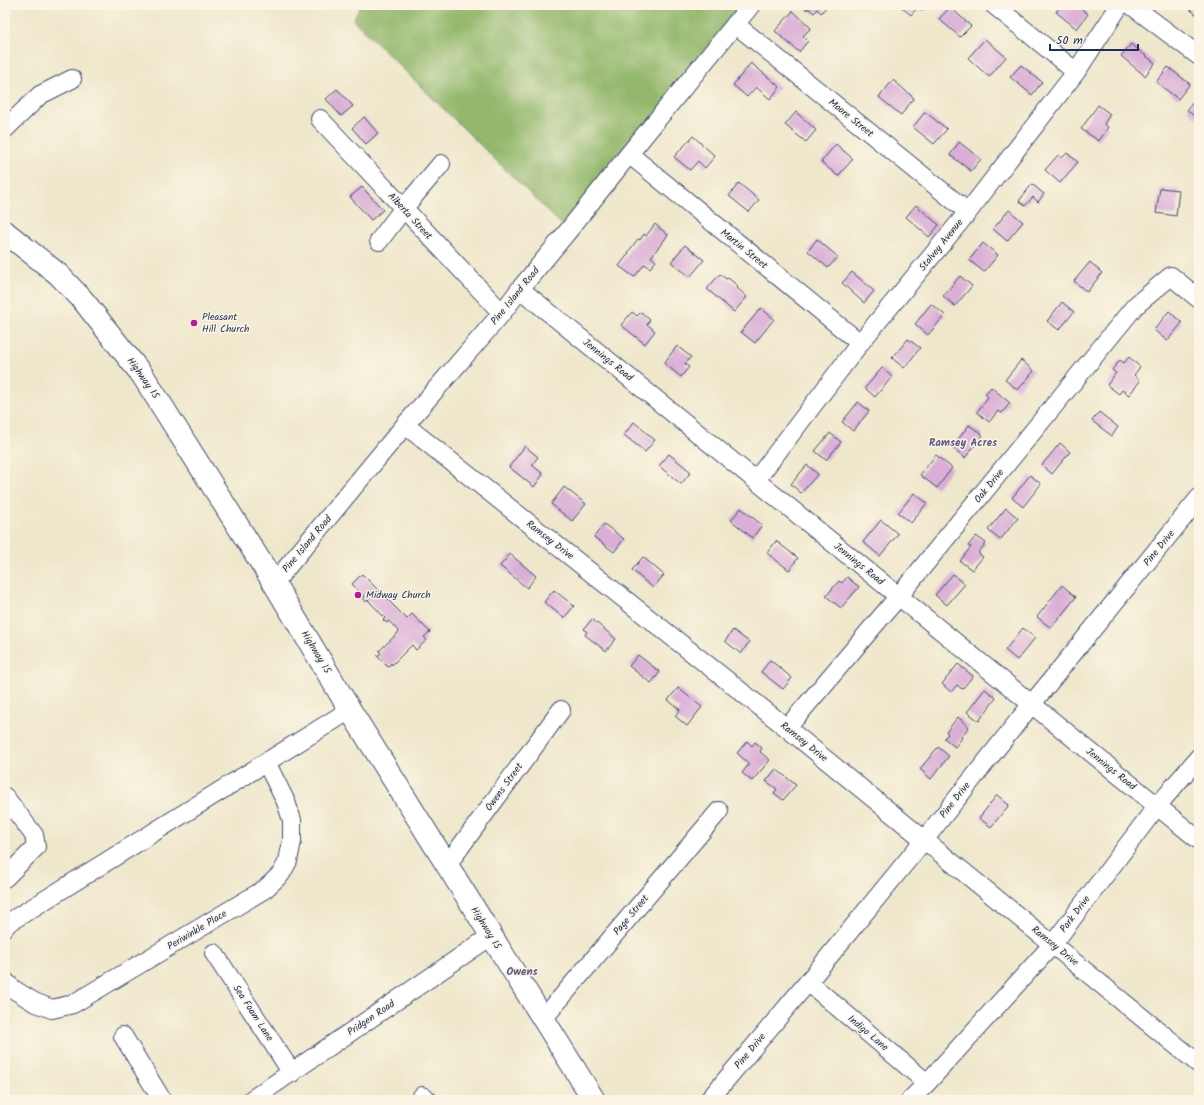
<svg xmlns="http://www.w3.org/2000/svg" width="1204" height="1105" viewBox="0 0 1204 1105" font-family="Kalam,sans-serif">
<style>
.forest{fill:#93b76c;stroke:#577365}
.building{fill:#daaed7}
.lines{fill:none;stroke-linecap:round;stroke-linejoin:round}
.minor-casing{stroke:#3b4b6e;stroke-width:20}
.major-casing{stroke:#3b4b6e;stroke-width:24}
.minor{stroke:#fff;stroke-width:18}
.major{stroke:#fff;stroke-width:22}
.poi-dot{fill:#b5179e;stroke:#fcf5e5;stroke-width:1.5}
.labels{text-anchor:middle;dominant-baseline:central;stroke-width:3;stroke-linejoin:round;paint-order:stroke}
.street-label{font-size:10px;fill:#1b2f5e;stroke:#fcf5e5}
.poi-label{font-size:10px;fill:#1b2f5e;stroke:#fcf5e5;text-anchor:start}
.neighbourhood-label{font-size:11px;font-weight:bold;fill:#5e5b88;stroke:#fcf5e5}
</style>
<rect width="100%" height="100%" fill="#fcf5e5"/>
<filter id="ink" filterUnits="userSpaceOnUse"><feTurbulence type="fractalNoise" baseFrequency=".025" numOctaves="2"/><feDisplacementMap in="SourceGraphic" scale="8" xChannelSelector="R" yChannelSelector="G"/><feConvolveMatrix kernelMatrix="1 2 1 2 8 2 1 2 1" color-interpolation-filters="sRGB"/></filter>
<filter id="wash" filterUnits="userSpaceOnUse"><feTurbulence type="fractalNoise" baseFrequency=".012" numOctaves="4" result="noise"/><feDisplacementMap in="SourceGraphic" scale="16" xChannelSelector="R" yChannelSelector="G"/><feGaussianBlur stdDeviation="0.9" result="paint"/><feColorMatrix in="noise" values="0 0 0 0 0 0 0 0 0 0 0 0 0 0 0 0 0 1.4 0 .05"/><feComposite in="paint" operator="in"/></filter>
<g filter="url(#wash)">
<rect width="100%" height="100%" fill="#eee7cb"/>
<path class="forest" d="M361 5H751L568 231 353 20Z"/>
<g id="blocks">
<path class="building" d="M802 5H828L821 13 817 9 814 13 808 8 807 10Z
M899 5H928L922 11 918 7 911 15Z
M1061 5H1077L1088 14 1077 29 1056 12Z
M1185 5H1199V17Z
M950 7 971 26 960 37 939 19Z
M793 11 811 28 803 36 808 41 799 52 775 31Z
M985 39 1006 57 989 77 968 58Z
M1131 44 1155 63 1145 76 1121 56Z
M751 63 780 87 770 99 756 87 747 97 733 85Z
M1021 65 1042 82 1032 95 1010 77Z
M1168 67 1190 84 1178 99 1156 82Z
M893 80 914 98 901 115 879 97Z
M337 89 353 106 341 116 326 99Z
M1198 96 1199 97V120L1187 110Z
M1098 105 1110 114 1104 124 1108 127 1099 141 1081 129Z
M796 112 816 130 806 142 785 125Z
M925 112 947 129 934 144 913 127Z
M364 117 378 133 366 144 352 128Z
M693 136 715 156 705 168 698 161 690 170 674 157Z
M959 142 981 159 971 171 950 155Z
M836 144 853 159 838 176 821 162Z
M1067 153 1078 162 1060 183 1045 170 1058 155 1062 158Z
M739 183 759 200 749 212 729 196Z
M1032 184 1044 194 1038 202 1033 197 1025 206 1019 201Z
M362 187 383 210 371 220 350 197Z
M1160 188 1179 190 1176 216 1156 213Z
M916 205 939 225 929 237 906 217Z
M1009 210 1023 222 1007 241 993 229Z
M655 224 668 235 651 257 656 261 650 268 645 264 634 277 619 266 629 253 628 252 638 239 640 240 644 234 646 236Z
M817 239 838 257 828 268 808 251Z
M983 243 998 255 984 272 969 260Z
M685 245 704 260 690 277 671 262Z
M1090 262 1102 273 1087 292 1074 281Z
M852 272 874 291 864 303 842 283Z
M720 274 726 279 728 278 738 286 737 288 747 297 734 312 707 289Z
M960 276 972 286 955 306 943 296Z
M1062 302 1074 312 1059 330 1047 321Z
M931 304 945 315 928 335 915 324Z
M761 308 774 319 755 343 741 332Z
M1169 311 1182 323 1167 341 1154 330Z
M632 312 637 316 641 312 650 320 647 324 655 331 645 344 621 325Z
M908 339 920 348 904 368 892 358Z
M677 346 691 357 685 364 689 367 681 377 664 363Z
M1129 357 1140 367 1134 375 1140 381 1129 395 1122 390 1119 394 1107 385 1116 373 1112 370 1120 360 1124 363Z
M1021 360 1034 371 1018 390 1005 380Z
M882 368 892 377 875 397 865 388Z
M991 387 1010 403 1002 413 998 411 989 422 977 412 988 397 985 394Z
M858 402 869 411 853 431 842 422Z
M1099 412 1118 427 1112 436 1092 421Z
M634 422 655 440 645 452 624 435Z
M969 425 983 435 965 458 952 447Z
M830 433 841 442 826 460 815 451Z
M1060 443 1070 452 1052 474 1042 465Z
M525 446 538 457 532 465 543 474 534 487 509 467Z
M669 454 691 472 681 484 659 466Z
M936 455 952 468 937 488 920 475Z
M807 465 818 474 801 493 791 484Z
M1030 475 1041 484 1023 507 1012 498Z
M564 487 586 504 572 521 551 504Z
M914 493 927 503 911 523 898 513Z
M741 508 762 525 752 538 731 520Z
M1006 508 1018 518 1000 540 988 530Z
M881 520 898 534 880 556 863 542Z
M604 524 624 539 614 552 594 537Z
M976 536 986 543 978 553 983 557 972 570 960 561 971 547 968 546Z
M776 541 798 558 789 570 767 553Z
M510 554 536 576 527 588 500 566Z
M643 557 664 575 653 588 632 570Z
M362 574 407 619 412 614 430 632 424 637 427 640 416 650 412 645 392 665 391 663 388 667 377 656 381 653 379 651 399 632 389 621 387 623 383 620 385 618 368 600 366 602 363 598 365 597 352 584Z
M953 574 965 584 947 605 935 595Z
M847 577 859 587 841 608 826 596 839 581 842 583Z
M1062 585 1076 597 1051 628 1037 617Z
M554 590 574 606 564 618 544 602Z
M592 619 616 639 606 651 585 635 587 632 584 629Z
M1023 628 1035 638 1017 660 1005 650Z
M733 630 749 642 741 654 725 641Z
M638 655 660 672 651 683 629 666Z
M770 660 792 678 783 689 761 672Z
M958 664 973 676 962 689 957 685 951 692 942 684Z
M678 688 702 707 687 726 675 716 680 710 668 700Z
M985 689 996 698 979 721 967 712Z
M958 717 969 727 961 737 962 738 955 747 944 738 948 734 946 732Z
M747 741 752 746 755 742 762 748 760 752 770 760 752 781 742 773 749 764 737 753Z
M938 747 949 756 931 779 920 769Z
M776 769 796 785 783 800 774 793 777 789 766 781Z
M997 795 1009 805 991 827 979 818Z"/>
</g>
</g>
<g filter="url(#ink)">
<use href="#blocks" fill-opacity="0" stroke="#3b4b6e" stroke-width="1"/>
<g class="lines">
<defs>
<path id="minor" d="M994 5 1076 72
M1131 5 1199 56
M735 24 968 212
M320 119 502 313
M5 129 40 95 72 79
M629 154 860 343
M379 241 403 209 441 164
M520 289 1199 840
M405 425 787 728 1199 1064
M756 480 860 343 968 212 1076 72 1120 5
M274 583 405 425 502 313 520 289 568 231 629 154 751 5
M787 728 899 596 1135 306 1171 276 1199 299
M5 797 34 835 36 847 5 878
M447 865 561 710
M5 927 8 923 350 710
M214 953 292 1073
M5 981 13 989 34 1002 52 1009 73 1004 265 889 281 874 288 861 292 841V820L286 802 266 762
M808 982 927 1083
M543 1019 719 811
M123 1036 162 1100
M422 1096 428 1100
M251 1100 491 936
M709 1100 808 982 924 840 1031 705 1199 498
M910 1100 927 1083 1053 944 1157 806 1199 757"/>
<path id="major" d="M5 232 58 274 82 299 143 376 274 583 350 710 594 1100"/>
</defs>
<use href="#minor" class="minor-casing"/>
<use href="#major" class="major-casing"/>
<use href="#minor" class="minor"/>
<use href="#major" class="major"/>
</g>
</g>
<g class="poi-dot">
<circle cx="194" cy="323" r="4"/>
<circle cx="358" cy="595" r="4"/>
</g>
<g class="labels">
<g class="street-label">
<text transform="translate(851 118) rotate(39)">Moore Street</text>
<text transform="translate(410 216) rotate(47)">Alberta Street</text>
<text transform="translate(941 245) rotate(-51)">Stalvey Avenue</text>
<text transform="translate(744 249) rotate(39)">Martin Street</text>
<text transform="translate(515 296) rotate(-51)">Pine Island Road</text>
<text transform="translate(608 360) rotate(39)">Jennings Road</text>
<text transform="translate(143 378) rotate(55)">Highway 15</text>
<text transform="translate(989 486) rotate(-51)">Oak Drive</text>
<text transform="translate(550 540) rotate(38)">Ramsey Drive</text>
<text transform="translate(307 544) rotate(-50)">Pine Island Road</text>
<text transform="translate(1159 548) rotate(-51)">Pine Drive</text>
<text transform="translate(859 564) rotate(39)">Jennings Road</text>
<text transform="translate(316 652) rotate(59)">Highway 15</text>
<text transform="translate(804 742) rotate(39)">Ramsey Drive</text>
<text transform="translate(1111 769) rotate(39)">Jennings Road</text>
<text transform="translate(504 787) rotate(-54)">Owens Street</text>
<text transform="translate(955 800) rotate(-52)">Pine Drive</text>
<text transform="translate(1075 914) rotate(-53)">Park Drive</text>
<text transform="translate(631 915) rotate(-50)">Page Street</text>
<text transform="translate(486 928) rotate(58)">Highway 15</text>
<text transform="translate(197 930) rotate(-31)">Periwinkle Place</text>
<text transform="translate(1055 946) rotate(39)">Ramsey Drive</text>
<text transform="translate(253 1013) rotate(57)">Sea Foam Lane</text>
<text transform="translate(371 1018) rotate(-34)">Pridgen Road</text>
<text transform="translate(868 1033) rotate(40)">Indigo Lane</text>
<text transform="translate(750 1051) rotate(-50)">Pine Drive</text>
</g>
<g class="poi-label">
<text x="202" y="317">Pleasant<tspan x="202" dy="12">Hill Church</tspan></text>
<text x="366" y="595">Midway Church</text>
</g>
<g class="neighbourhood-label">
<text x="963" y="443">Ramsey Acres</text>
<text x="522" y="972">Owens</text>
</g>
</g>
<rect width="1204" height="1105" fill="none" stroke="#fcf5e5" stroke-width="20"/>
<path d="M1050 44v6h88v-6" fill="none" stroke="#1b2f5e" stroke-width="2"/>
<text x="1056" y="44" font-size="12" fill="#1b2f5e" stroke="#fcf5e5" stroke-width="3" paint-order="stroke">50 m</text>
</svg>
